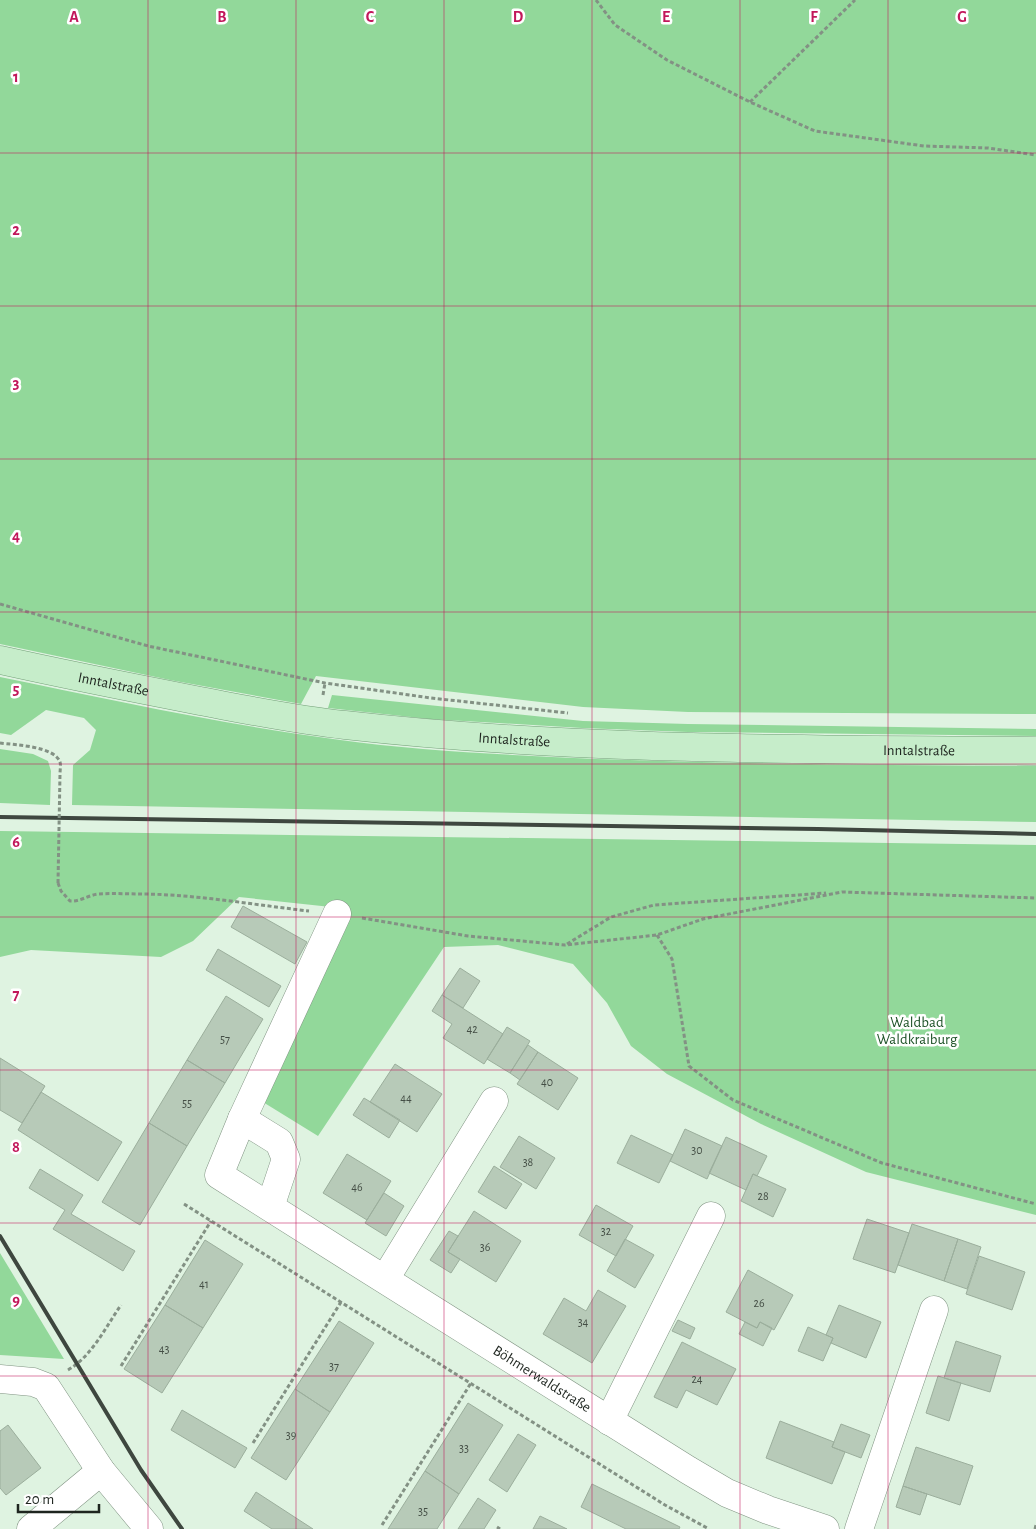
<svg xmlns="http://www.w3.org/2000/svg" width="1036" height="1529" viewBox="0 0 1036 1529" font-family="'Alegreya Sans',sans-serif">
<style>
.green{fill:#92d89a}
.building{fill:#b7cab8;stroke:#9bae9c}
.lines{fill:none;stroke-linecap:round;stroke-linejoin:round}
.minor-casing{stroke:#819483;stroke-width:29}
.major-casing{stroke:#729f77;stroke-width:29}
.path{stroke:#839184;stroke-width:3;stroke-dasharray:4 2.5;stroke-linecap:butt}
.minor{stroke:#fff;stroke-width:28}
.major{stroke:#c6edca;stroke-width:28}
.rail{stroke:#3e473f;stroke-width:4}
.path-bridge{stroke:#839184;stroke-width:3;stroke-dasharray:4 2.5;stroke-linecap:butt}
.grid{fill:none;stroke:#c2185b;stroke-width:1;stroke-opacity:0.55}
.labels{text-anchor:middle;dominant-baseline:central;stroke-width:5;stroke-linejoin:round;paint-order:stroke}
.number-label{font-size:12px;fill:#444e45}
.street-label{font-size:15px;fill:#1e251f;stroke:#fff}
.park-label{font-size:15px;fill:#1e5328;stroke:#fff}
.grid-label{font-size:16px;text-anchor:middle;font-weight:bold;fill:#c2185b;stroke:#fff;stroke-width:5;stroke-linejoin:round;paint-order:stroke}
</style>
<rect width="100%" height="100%" fill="#dff3e1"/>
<path class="green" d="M0 0H1036V714L688 712 583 707 316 676 301 704 170 680 0 644Z
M0 677C140 706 281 737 423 749 481 754 538 756 596 759 743 764 889 765 1036 766V822L72 805 73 765 90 750 96 730 84 718 46 710 11 735 0 733Z
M332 695 583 721 688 724 1036 729V736L688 732 582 728 430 719 328 708Z
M0 749 33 754 48 761 51 771 50 805 0 803Z
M0 831 1036 845V1215L866 1172 761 1124 667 1074 631 1046 607 1003 573 964 498 945 444 947 318 1136 258 1099 331 907 239 897 193 941 161 957 31 950 0 957Z
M0 1253 64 1359 0 1355Z"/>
<path class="building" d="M243 906 307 942 295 964 231 927Z
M218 949 281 986 269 1007 206 970Z
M460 968 480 981 463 1008 442 995Z
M442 995 503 1034 484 1064 443 1038 452 1024 432 1011Z
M226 996 263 1019 225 1083 187 1060Z
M507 1027 530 1041 510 1073 487 1059Z
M528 1045 538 1052 520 1080 510 1073Z
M538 1052 578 1078 558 1110 517 1084Z
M0 1058 45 1086 22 1123 0 1110Z
M187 1060 225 1083 187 1146 149 1123Z
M395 1064 442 1094 417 1132 370 1102Z
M41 1092 122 1142 98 1181 18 1130Z
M364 1098 400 1120 389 1138 353 1115Z
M149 1123 187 1146 140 1225 102 1202Z
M685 1129 722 1146 707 1179 670 1161Z
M631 1135 673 1155 659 1183 617 1163Z
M519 1136 555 1158 536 1189 500 1167Z
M726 1137 767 1156 757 1176 753 1174 746 1190 709 1173Z
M347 1154 391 1181 367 1220 323 1193Z
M494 1166 522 1184 506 1209 478 1192Z
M40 1169 83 1195 71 1214 135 1251 123 1271 53 1229 65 1210 29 1188Z
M753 1174 786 1189 773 1217 741 1201Z
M384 1193 404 1206 386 1236 365 1223Z
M596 1205 633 1226 616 1256 579 1235Z
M474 1211 521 1241 496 1282 448 1252Z
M867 1219 909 1233 895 1273 853 1259Z
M912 1224 958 1239 944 1281 898 1265Z
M449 1231 458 1236 448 1252 460 1259 451 1273 430 1260Z
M625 1239 654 1255 635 1288 607 1271Z
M958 1239 981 1247 967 1289 944 1281Z
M205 1240 243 1264 203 1328 165 1305Z
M979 1256 1025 1272 1012 1310 966 1294Z
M748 1270 793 1295 774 1330 760 1322 757 1328 726 1312Z
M598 1290 626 1306 592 1363 543 1334 564 1298 586 1311Z
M165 1305 203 1328 162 1393 124 1369Z
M839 1305 881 1322 866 1358 831 1343 833 1338 826 1335Z
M678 1320 695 1328 690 1339 672 1331Z
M339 1321 374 1343 330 1412 295 1389Z
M745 1322 757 1328 760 1322 772 1328 763 1346 739 1334Z
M808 1327 833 1338 823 1361 798 1351Z
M956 1341 1001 1356 990 1392 944 1378Z
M682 1342 736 1369 717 1405 686 1390 677 1408 654 1397Z
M938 1376 961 1383 949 1421 926 1413Z
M295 1389 330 1412 286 1480 251 1458Z
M468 1403 503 1425 459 1494 425 1471Z
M182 1410 247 1448 235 1468 171 1430Z
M780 1421 834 1442 832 1447 845 1452 832 1484 766 1458Z
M841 1424 870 1435 861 1458 832 1447Z
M8 1425 41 1468 6 1495 0 1488V1431Z
M518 1434 536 1445 507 1492 489 1480Z
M916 1447 973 1466 960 1505 903 1486Z
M425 1471 459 1494 437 1529H388Z
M592 1484 680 1527 679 1529H626L581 1507Z
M903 1486 927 1494 920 1515 896 1507Z
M256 1492 313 1529H272L244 1511Z
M478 1498 496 1510 484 1529H458Z
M540 1516 567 1529H533Z"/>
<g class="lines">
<defs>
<g id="minor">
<path d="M242 1119 337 914"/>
<path id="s1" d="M270 1207 286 1159 279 1142 242 1119 219 1175C375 1274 532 1372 688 1470L727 1493 768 1510 825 1529"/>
<path d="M385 1279 494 1101"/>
<path d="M0 1379 33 1382 46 1387 101 1471 149 1529"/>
<path d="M609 1421 711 1216"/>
<path d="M31 1529 101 1471"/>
<path d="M859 1529 934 1310"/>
</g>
<g id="major">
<path id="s2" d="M0 660C67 675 133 688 200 701 248 710 296 720 345 725 574 751 805 749 1036 751"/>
</g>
</defs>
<use href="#minor" class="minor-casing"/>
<use href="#major" class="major-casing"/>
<path class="path" d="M596 0 615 25 667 60 750 102 815 131 924 146 988 148 1036 155
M750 102 855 0
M0 604 148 646 325 683 431 698 568 713
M323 695 325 683
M0 743C15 745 54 746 60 762 61 765 60 770 60 774
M58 883 61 891 70 901C80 902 88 895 99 894 114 893 130 894 145 894 200 895 255 905 309 911
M362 918 468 936 565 945 657 935 703 919 842 892 1036 898
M657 935 672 959 689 1066 733 1100 882 1163 1036 1204
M567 944 611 917 654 905 826 893
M184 1204 665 1505 709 1529
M121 1366 211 1221
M68 1370C92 1356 105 1328 121 1305
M253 1443 341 1302
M382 1525 471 1383
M497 1527 500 1529
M1035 1529 1036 1525"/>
<use href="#minor" class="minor"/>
<use href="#major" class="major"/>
<path class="rail" d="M0 817 818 829 1036 834
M0 1236 141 1470 182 1529"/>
<path class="path-bridge" d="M58 883 60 774"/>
</g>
<path class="grid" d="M148 0V1529M296 0V1529M444 0V1529M592 0V1529M740 0V1529M888 0V1529M0 153H1036M0 306H1036M0 459H1036M0 612H1036M0 764H1036M0 917H1036M0 1070H1036M0 1223H1036M0 1376H1036"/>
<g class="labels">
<g class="number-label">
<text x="472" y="1029">42</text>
<text x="225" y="1039">57</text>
<text x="547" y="1082">40</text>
<text x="406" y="1098">44</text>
<text x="187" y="1103">55</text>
<text x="697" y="1150">30</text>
<text x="528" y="1162">38</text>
<text x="357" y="1187">46</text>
<text x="763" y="1196">28</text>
<text x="606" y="1231">32</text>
<text x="485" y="1247">36</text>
<text x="204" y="1284">41</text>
<text x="759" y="1303">26</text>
<text x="583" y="1322">34</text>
<text x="164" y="1349">43</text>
<text x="334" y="1366">37</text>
<text x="697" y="1379">24</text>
<text x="291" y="1435">39</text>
<text x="464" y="1448">33</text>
<text x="423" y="1511">35</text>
</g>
<g class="street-label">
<text stroke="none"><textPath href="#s2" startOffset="116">Inntalstraße</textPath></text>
<text stroke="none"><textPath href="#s2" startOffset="521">Inntalstraße</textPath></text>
<text stroke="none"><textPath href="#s2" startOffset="926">Inntalstraße</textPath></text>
<text stroke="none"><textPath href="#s1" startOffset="555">Böhmerwaldstraße</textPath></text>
</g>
<g class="park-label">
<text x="917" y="1022">Waldbad<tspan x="917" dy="17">Waldkraiburg</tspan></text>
</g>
</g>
<g class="grid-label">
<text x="74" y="22">A</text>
<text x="222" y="22">B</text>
<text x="370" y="22">C</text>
<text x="518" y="22">D</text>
<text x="666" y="22">E</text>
<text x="814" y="22">F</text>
<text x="962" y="22">G</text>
<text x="16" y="82">1</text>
<text x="16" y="235">2</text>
<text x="16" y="388">3</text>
<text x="16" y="541">4</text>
<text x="16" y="694">5</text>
<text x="16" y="847">6</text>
<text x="16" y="1000">7</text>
<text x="16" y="1152">8</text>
<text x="16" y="1305">9</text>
</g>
<path d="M18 1504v8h81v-8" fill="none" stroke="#1e251f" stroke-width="2.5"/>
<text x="25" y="1504" font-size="15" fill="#1e251f" stroke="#ffffff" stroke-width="4" paint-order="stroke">20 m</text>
</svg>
